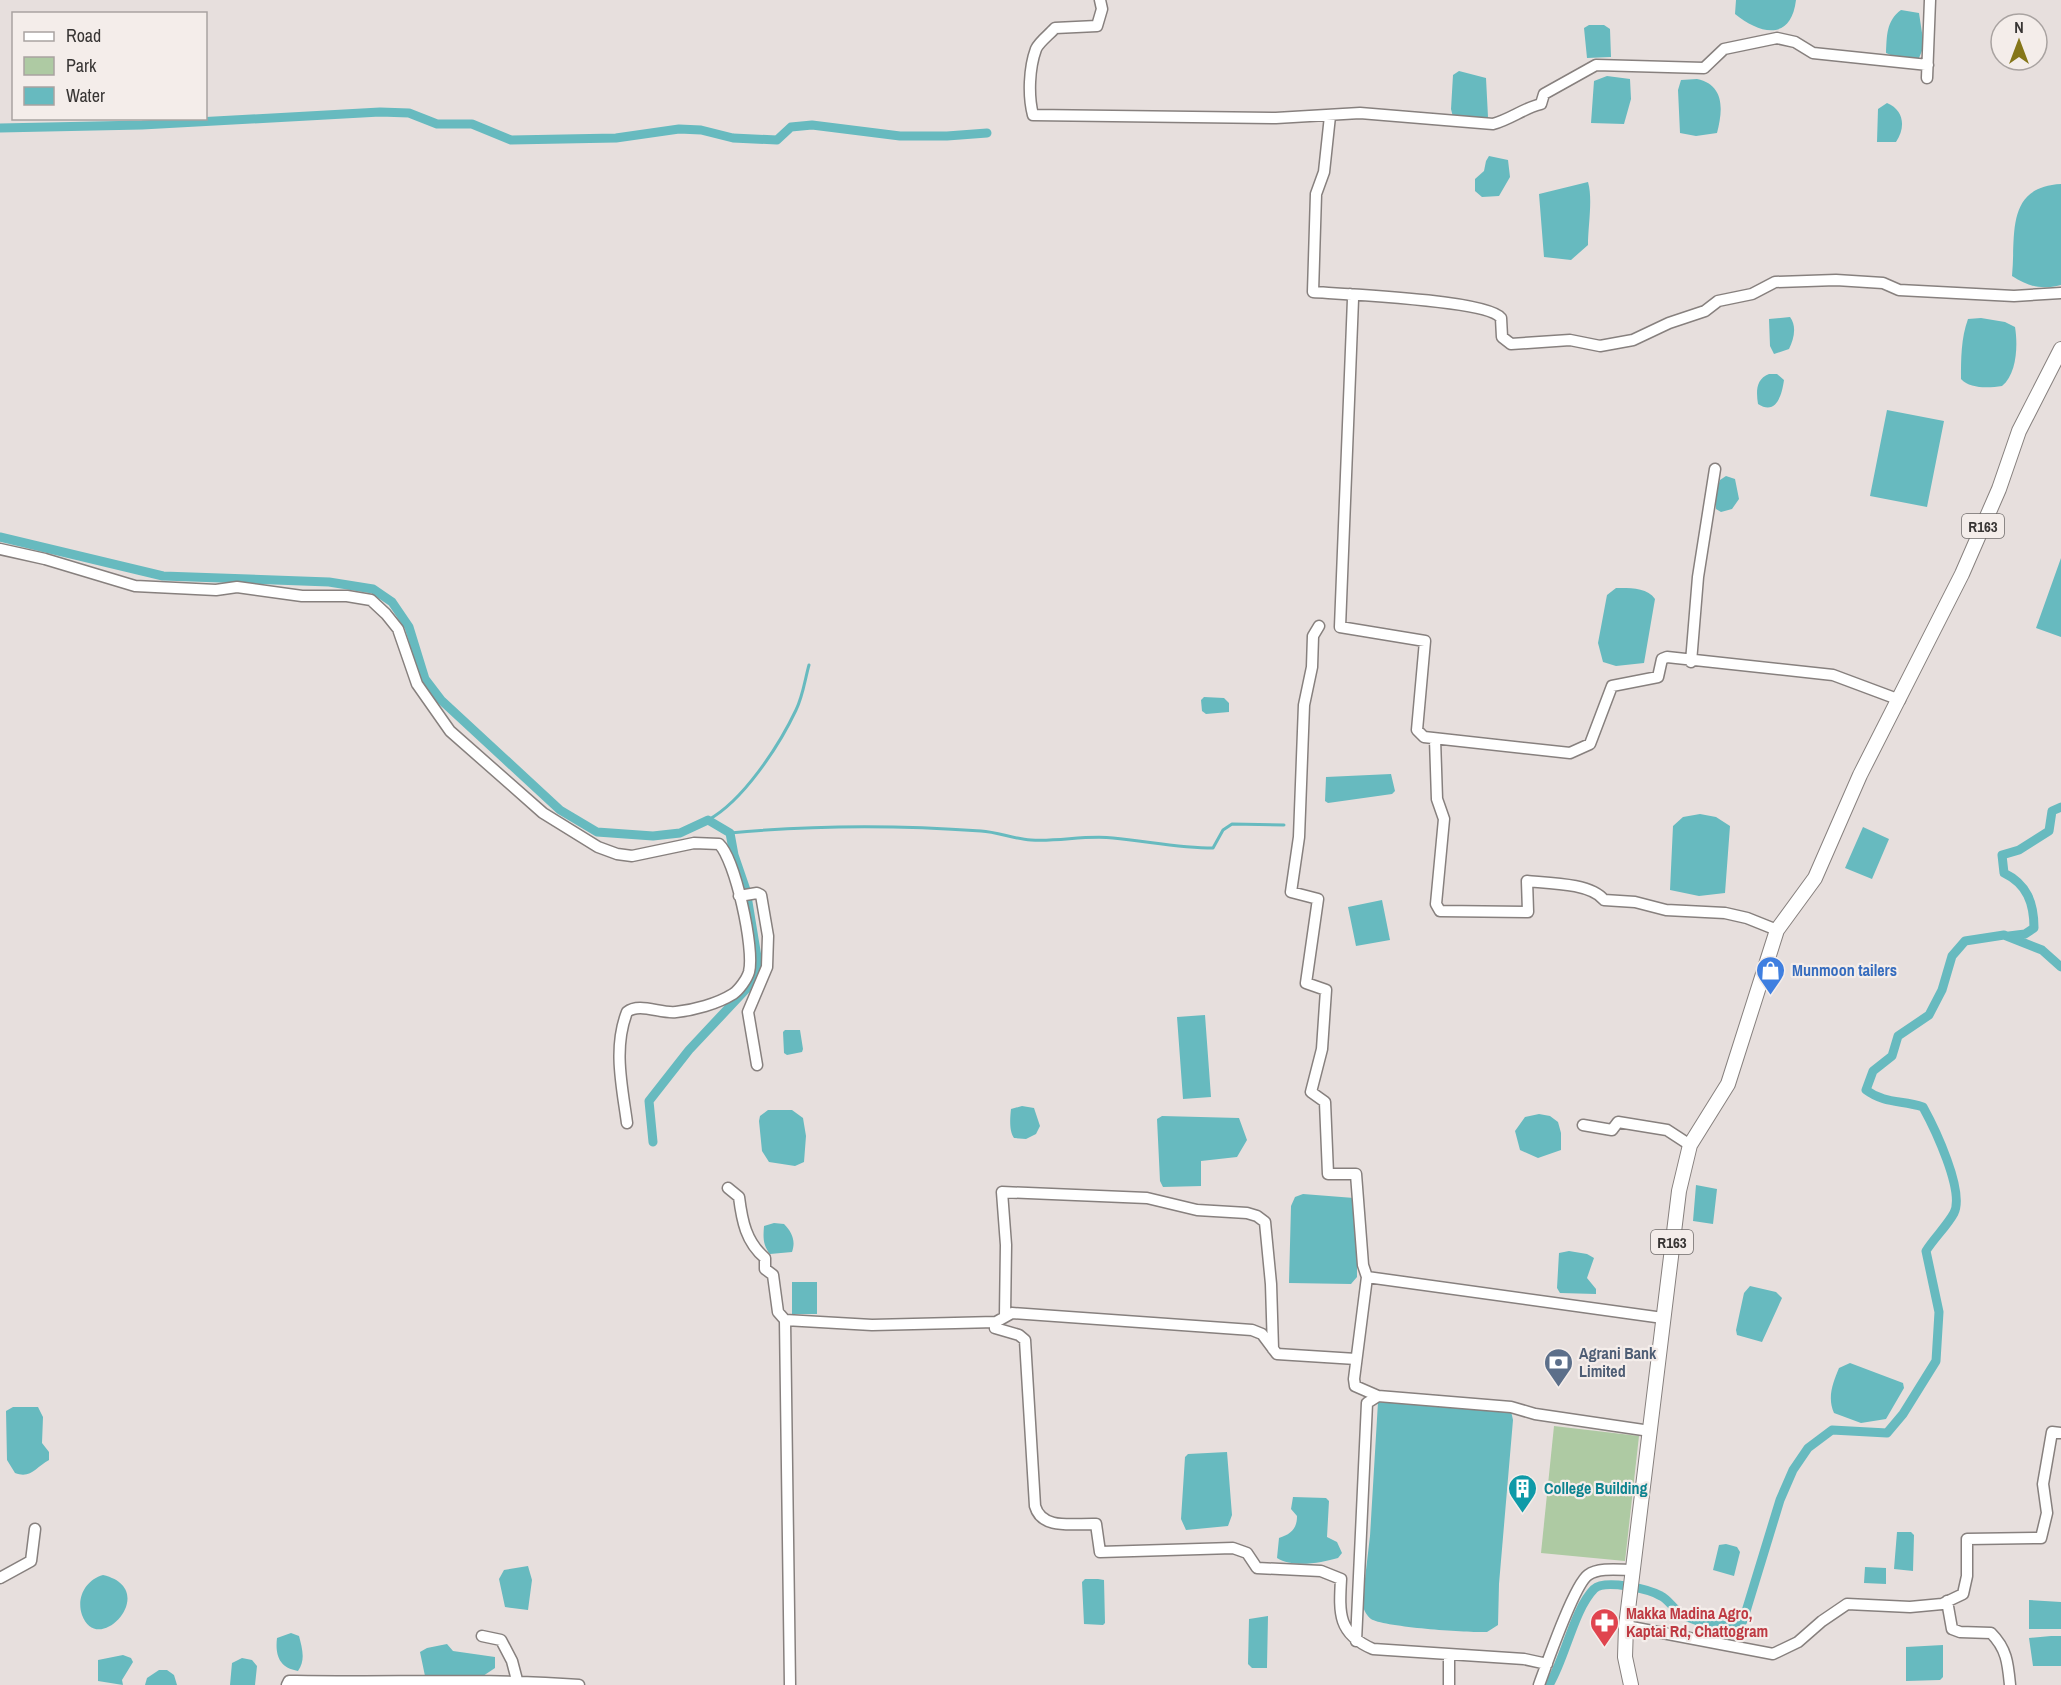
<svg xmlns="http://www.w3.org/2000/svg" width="2061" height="1685" viewBox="0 0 2061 1685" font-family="'Archivo Narrow',sans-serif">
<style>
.green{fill:#aecaa3}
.water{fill:#67babf}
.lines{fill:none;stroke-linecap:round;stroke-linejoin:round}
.stream{stroke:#67babf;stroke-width:3}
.canal{stroke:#67babf;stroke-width:9}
.minor-casing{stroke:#87807e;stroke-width:13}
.major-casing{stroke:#87807e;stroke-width:16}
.minor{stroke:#fff;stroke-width:10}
.major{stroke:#fff;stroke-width:14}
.labels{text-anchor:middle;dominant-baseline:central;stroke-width:4.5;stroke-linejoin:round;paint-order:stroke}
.shield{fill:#f4edea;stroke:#706c6b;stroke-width:1.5}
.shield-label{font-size:15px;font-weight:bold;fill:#383534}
.shop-label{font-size:16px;font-weight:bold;fill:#366cbe;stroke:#f4edea;text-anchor:start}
.service-label{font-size:16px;font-weight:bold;fill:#4e5e75;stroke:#f4edea;text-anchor:start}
.culture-label{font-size:16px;font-weight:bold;fill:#0d838f;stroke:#f4edea;text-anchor:start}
.health-label{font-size:16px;font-weight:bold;fill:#be3a42;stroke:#f4edea;text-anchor:start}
</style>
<rect width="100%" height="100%" fill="#e7dfdd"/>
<path class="green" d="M1554 1426 1639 1436 1625 1561 1541 1553Z"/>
<path class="water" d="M1736 0H1796C1791 41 1761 35 1735 14Z
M1901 10 1919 13 1924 46 1919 58 1900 59 1886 53C1887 36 1886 21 1901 10Z
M1589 25H1604L1610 29 1611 57 1587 58 1584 28Z
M1459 71 1486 78 1488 117H1453L1451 109 1453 75Z
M1607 76 1630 79 1631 99 1624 124 1591 123 1594 81Z
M1697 79C1725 85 1723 110 1717 133L1696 136 1680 133 1678 90 1681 80Z
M1887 103C1904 110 1906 127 1896 142H1877L1878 109Z
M1489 156 1508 160 1510 177 1499 196 1482 197 1475 191V179L1484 171 1486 161Z
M1588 182C1593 199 1588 226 1588 245L1571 260 1544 257 1539 194Z
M2061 184V285C2042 290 2029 287 2012 276 2016 235 2005 187 2061 184Z
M1790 317C1797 326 1794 339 1789 349L1774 354 1770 346 1769 319Z
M1981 318 2005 322 2015 327C2018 345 2017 374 2002 386 1989 388 1970 389 1961 379 1961 359 1961 338 1968 319Z
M1769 374H1777L1784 380C1782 395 1776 416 1758 404 1756 391 1756 379 1769 374Z
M1887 410 1944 421 1927 507 1870 496Z
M1726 476 1735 479 1739 499 1732 509 1721 512 1716 509 1715 496 1720 480Z
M2061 558V637L2036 628Z
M1616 588C1629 588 1647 587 1655 599L1644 663 1616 666 1603 662 1598 643 1607 595Z
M1204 697 1224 698 1229 703V712L1206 714 1202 711 1201 700Z
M1391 774 1395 791 1392 794 1328 803 1325 801 1326 777Z
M1700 814 1716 817 1730 826 1725 893 1699 896 1670 890 1673 826 1683 817Z
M1863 827 1889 839 1872 879 1845 868Z
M1382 900 1390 940 1356 946 1348 907Z
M1205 1015 1211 1097 1183 1099 1177 1017Z
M785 1030H800L803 1049 802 1052 787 1055 784 1053 783 1032Z
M1022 1106 1034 1108 1040 1126 1036 1134 1026 1139 1014 1138C1009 1131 1010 1118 1011 1109Z
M768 1110H792L803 1118 806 1136 804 1162 795 1166 769 1162 762 1151 759 1121 760 1116Z
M1539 1114 1550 1116 1558 1122 1561 1133V1150L1538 1158 1520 1150 1515 1131 1525 1117Z
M1162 1116 1239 1118 1247 1140 1237 1157 1201 1161V1186L1163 1187 1160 1181 1157 1119Z
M1696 1185 1717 1189 1713 1224 1693 1221Z
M1303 1194 1354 1198 1357 1201V1277L1351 1284 1289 1283 1291 1206 1295 1197Z
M774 1223 784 1224C792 1232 796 1241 792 1252L770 1254C763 1245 763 1238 764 1226Z
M1569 1251 1587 1254 1594 1258 1587 1278 1596 1289V1294L1560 1293 1557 1288 1559 1253Z
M792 1282H817V1314H792Z
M1750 1286 1776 1292 1782 1298 1762 1342 1737 1335 1736 1330 1744 1293Z
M1850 1363 1903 1383 1904 1388 1886 1419 1861 1423 1834 1413C1827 1397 1833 1383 1839 1368Z
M1378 1402 1511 1411 1513 1420 1499 1584 1498 1625 1487 1632C1470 1633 1383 1627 1371 1619 1366 1615 1364 1610 1362 1604L1370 1536Z
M13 1407H38L43 1417 42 1443 49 1452V1460C36 1467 31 1479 15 1473L7 1460 6 1411Z
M1227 1452 1232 1515 1228 1526 1186 1530 1181 1519 1185 1457 1188 1454Z
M1293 1497 1326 1498 1329 1501 1327 1537 1337 1542 1342 1553 1338 1558C1321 1563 1293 1568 1277 1558L1279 1538C1291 1534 1297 1529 1297 1516L1291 1509Z
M1897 1532H1911L1914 1535 1913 1571 1894 1569Z
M1726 1544 1737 1547 1740 1552 1734 1576 1713 1570 1719 1545Z
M528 1566 532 1580 528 1610 505 1607 499 1579 504 1570Z
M1865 1567 1886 1568V1584L1864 1583Z
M103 1575C162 1589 98 1659 82 1615 76 1597 86 1580 103 1575Z
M1098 1579 1104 1580 1105 1623 1103 1625 1084 1624 1082 1582 1085 1579Z
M2029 1600 2061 1602V1629H2029Z
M1268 1616 1267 1666V1668H1252L1248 1664 1249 1619Z
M291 1633 299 1636C302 1648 306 1660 298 1671 279 1668 275 1655 277 1638Z
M2051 1636H2061V1666H2033L2029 1638Z
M447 1644 453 1651 495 1657V1668L483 1676 430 1680 425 1676 420 1652 427 1648Z
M1943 1645V1677L1940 1680 1906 1681V1647Z
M123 1655 131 1658 133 1662 122 1680 123 1685 98 1681V1660Z
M242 1658 252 1660 257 1666 255 1685H230L232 1663Z
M159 1670H167L174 1675 177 1685H145L147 1678Z"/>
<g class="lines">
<path class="stream" d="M708 820C743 801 779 746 796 710 803 696 805 679 809 665
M730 833C814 825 897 825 981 831 998 832 1014 839 1031 840 1058 842 1085 835 1113 838 1147 841 1179 848 1213 848L1223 830 1232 824 1284 825"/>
<path class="canal" d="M0 128 142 125 380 112 409 113 437 124H472L511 140 616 138 679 129 701 130 733 138 777 140 791 127 812 125 900 136H947L987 133
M0 537 163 576 329 582 373 589 392 602 409 627 425 679 441 700 560 810 597 832 653 836 680 833 708 820 730 833 734 855 746 890 758 963 750 985 689 1050 649 1101 653 1142
M2009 936 2025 934 2034 928C2034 903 2027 884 2004 873L2002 855 2019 850 2049 831 2052 811 2061 807
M1549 1685C1565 1659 1574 1609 1594 1589 1605 1579 1649 1589 1661 1596 1669 1600 1674 1610 1682 1614 1698 1623 1726 1630 1743 1621L1780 1500 1793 1470 1808 1448 1832 1430 1887 1433 1903 1414 1936 1361 1939 1312 1926 1251C1934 1238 1947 1226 1954 1213 1965 1191 1934 1127 1923 1107 1901 1100 1885 1104 1866 1090L1873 1071 1892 1056 1898 1036 1929 1015 1942 990 1952 956 1965 941 2004 935 2042 950 2061 967"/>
<defs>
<path id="minor" d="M1100 0 1102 9 1097 26 1055 28C1050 34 1039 42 1036 49 1029 68 1028 96 1033 115L1276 118 1360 113 1493 124C1511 119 1524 108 1541 104L1544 94 1596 65 1704 68 1724 49 1777 38 1795 42 1813 53 1928 65
M1927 78 1930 0
M1330 116 1324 172 1316 194 1313 292C1342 294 1488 300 1501 318L1502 337 1511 344 1570 340 1600 346 1633 340 1669 323 1705 311 1718 301 1752 294 1775 282 1836 280 1883 283 1899 290 2014 296 2061 293
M1350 294 1353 299 1340 627 1425 641 1417 730 1424 737 1570 753 1590 744 1612 686 1658 677 1662 659 1667 657 1833 675 1900 700
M0 549 45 559 135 586 216 590 237 587 302 596H347L371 600 386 614 398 629 417 684 450 731 543 813 598 847 617 854 632 856 694 843 719 844C735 859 755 949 749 972 747 979 739 990 733 994 717 1004 694 1010 676 1012 661 1014 639 1002 627 1012 613 1048 622 1086 627 1123
M1319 626 1313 636 1312 667 1304 705 1299 837 1291 892 1318 899 1306 983 1326 990 1322 1049 1311 1092 1325 1102 1328 1174H1356L1363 1265 1367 1277
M1691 662 1698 577 1715 469
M1435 739 1437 799 1444 819 1436 904 1440 911 1528 912 1527 881C1547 883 1591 883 1604 900L1635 902 1666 910 1725 913 1747 918 1777 930
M739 896 757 893 761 895 768 936 767 967 748 1012 757 1065
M1583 1125 1612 1130 1618 1122 1667 1130 1690 1145
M728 1188 739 1197C742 1221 746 1242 765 1258V1269L773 1275 778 1312 785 1320 872 1325 996 1322 1012 1313 1252 1330 1262 1334 1277 1354 1356 1359
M1005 1316 1006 1245 1002 1192 1147 1198 1197 1210 1247 1213 1257 1216 1265 1222 1271 1284 1273 1349
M785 1320 790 1685
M996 1322 995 1328 1019 1335 1025 1340 1035 1506C1042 1531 1075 1523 1096 1524L1100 1552 1233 1548 1247 1553 1257 1568 1321 1571 1341 1579C1339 1614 1338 1634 1373 1649L1524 1659 1547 1664
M1378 1396 1355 1386 1354 1379 1367 1277 1663 1318
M0 1578 31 1561 35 1529
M1947 1601 1952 1629 1960 1632 1991 1633C2007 1649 2008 1664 2010 1685
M1626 1626 1773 1654 1798 1642 1822 1621 1847 1604 1910 1607 1942 1604 1963 1594 1967 1576V1539L2041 1538 2047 1513 2043 1484 2052 1432 2061 1433
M482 1636 501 1640 512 1661 517 1680
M1356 1641 1367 1403 1378 1396 1511 1407 1535 1414 1650 1431
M287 1685 289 1681H296C390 1683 485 1678 579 1685
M1449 1685V1655
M1539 1685C1546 1666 1574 1585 1588 1575 1599 1567 1620 1570 1633 1570"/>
<path id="major" d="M1631 1685 1625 1657 1626 1626 1679 1191 1690 1145 1728 1084 1777 930 1815 878 1860 775 1962 574 1999 489 2019 431 2061 349"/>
</defs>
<use href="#minor" class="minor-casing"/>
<use href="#major" class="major-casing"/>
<use href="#minor" class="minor"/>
<use href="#major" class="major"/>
</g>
<defs>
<symbol id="shop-pin" viewBox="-11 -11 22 30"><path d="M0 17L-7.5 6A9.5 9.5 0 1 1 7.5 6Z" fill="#3f7fe0" stroke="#f4edea"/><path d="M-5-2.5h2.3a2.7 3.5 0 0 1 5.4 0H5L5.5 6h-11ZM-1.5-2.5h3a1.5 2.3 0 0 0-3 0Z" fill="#fff"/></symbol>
<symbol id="bank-pin" viewBox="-11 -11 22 30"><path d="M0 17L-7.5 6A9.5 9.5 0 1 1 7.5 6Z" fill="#5c6f8a" stroke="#f4edea"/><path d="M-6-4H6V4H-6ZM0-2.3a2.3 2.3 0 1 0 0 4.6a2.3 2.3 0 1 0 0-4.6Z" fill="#fff"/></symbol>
<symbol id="building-pin" viewBox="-11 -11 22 30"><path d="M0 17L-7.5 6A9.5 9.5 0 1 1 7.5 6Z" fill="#0f9aa8" stroke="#f4edea"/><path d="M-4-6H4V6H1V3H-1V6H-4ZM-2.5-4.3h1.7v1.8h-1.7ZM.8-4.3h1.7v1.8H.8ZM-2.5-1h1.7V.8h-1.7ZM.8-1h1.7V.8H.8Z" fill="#fff"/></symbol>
<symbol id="pharmacy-pin" viewBox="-11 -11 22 30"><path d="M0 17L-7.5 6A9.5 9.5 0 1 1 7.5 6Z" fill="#e0444e" stroke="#f4edea"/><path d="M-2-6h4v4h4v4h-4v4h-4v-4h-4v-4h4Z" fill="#fff"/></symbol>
</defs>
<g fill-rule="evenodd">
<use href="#shop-pin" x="1754" y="954" width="33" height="45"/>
<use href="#bank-pin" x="1542" y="1346" width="33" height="45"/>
<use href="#building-pin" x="1506" y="1472" width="33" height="45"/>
<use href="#pharmacy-pin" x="1588" y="1606" width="33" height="45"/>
</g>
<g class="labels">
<g class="shield">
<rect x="1962" y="514" width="42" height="24" rx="4.5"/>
<rect x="1651" y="1230" width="42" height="24" rx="4.5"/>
</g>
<g class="shield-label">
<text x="1983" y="526">R163</text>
<text x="1672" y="1242">R163</text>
</g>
<g class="shop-label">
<text x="1792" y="970">Munmoon tailers</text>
</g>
<g class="service-label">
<text x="1579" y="1353">Agrani Bank<tspan x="1579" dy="18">Limited</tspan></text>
</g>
<g class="culture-label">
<text x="1544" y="1488">College Building</text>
</g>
<g class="health-label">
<text x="1626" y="1613">Makka Madina Agro,<tspan x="1626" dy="18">Kaptai Rd, Chattogram</tspan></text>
</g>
</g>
<rect x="12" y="12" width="195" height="108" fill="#f4edea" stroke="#a9a3a1" stroke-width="1.5"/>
<rect x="24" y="32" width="30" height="9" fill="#ffffff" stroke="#a9a3a1" stroke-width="1.5"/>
<text x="66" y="42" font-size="18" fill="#383534">Road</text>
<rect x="24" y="57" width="30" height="18" fill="#aecaa3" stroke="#a9a3a1" stroke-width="1.5"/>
<text x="66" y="72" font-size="18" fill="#383534">Park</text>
<rect x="24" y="87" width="30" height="18" fill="#67babf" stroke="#a9a3a1" stroke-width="1.5"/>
<text x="66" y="102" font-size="18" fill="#383534">Water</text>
<g transform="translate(2019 42)"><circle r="28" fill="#f4edea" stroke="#a9a3a1" stroke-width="1.5"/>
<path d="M0-4.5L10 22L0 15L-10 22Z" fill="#857619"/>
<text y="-9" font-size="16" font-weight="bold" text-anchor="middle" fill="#383534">N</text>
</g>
</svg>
